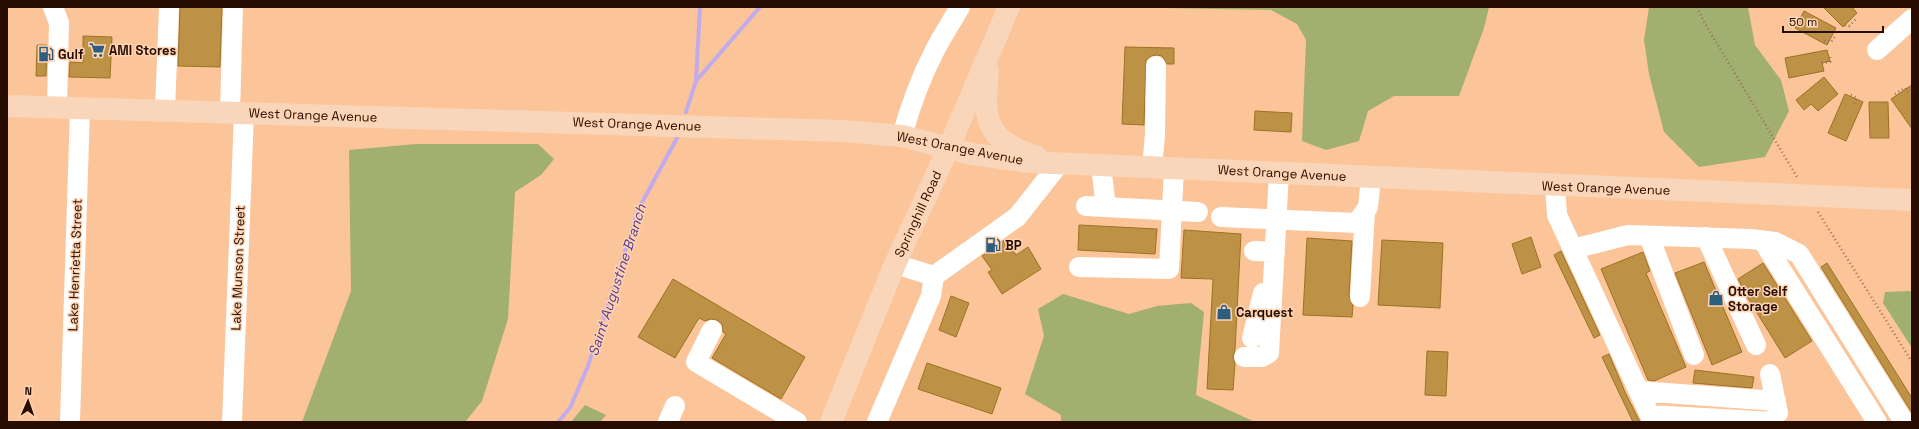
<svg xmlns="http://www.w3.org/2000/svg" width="1919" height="429" viewBox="0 0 1919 429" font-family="'Space Grotesk',sans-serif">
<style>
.green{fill:#a1af70}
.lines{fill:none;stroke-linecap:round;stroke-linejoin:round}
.stream{stroke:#c0aceb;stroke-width:4}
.building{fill:#be9246;stroke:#9c7222}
.path{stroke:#9c7254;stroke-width:2.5;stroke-dasharray:1 3;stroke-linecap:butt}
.minor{stroke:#fff;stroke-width:20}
.major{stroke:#f9d5b9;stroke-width:22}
.labels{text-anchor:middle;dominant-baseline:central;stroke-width:3;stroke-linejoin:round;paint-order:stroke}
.poi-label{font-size:13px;font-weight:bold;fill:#260d00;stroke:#ffd4b4;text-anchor:start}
.street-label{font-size:13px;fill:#260d00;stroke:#ffd4b4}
.water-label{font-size:14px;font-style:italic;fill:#5a3d89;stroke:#ffd4b4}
</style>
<rect width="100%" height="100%" fill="#fcc499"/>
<path class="green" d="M1107 7H1489L1484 28 1459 96H1394L1368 111 1359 141 1326 150 1302 141 1306 40 1297 24 1271 10Z
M1649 7H1748L1755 45 1781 80 1789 111 1765 157 1699 167 1664 132 1649 74 1644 40Z
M416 144H538L554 159 541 175 515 192 508 319 482 401 465 422H302L351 291 349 150Z
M1912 291V348L1883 303 1885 292Z
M1063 294 1129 314 1157 306 1191 303 1204 312 1196 395 1255 422H1061V415L1025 394 1044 336 1038 309Z
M585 405 606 415 600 422H571Z"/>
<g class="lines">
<path class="stream" d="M696 81 700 7
M686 112 696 81 760 7
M558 422 570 408 588 366 639 208 677 138"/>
</g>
<path class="building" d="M180 7H222L220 67 178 66Z
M1823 7H1852L1857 13 1843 27Z
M1804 11 1836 28 1827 45 1795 28Z
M83 36 112 37 110 78 69 77 70 62 83 63Z
M37 45H47L46 76H36Z
M1125 47 1174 48V64H1167L1162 56 1157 55 1151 56 1146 60 1144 125 1122 124Z
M1827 50 1830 61 1822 63 1824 71 1789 78 1785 58Z
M1824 77 1838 94 1818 111 1811 104 1804 110 1796 100Z
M1912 85V129L1891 99Z
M1845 94 1863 102 1846 141 1828 133Z
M1869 102H1888L1889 138H1870Z
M1255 111 1292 113 1291 132 1254 130Z
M1079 225 1157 229 1155 254 1078 250Z
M1184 230 1241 234 1235 350 1233 357 1235 363 1233 390 1207 389 1213 279 1181 278Z
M1531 237 1541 267 1522 274 1512 244Z
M1307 238 1352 241 1349 296 1353 305 1352 317 1303 315Z
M1006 239 1016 255 1028 247 1041 269 1002 294 988 272 992 270 982 256Z
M1382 240 1443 243 1440 308 1378 305Z
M1561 251 1600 335 1594 338 1554 255Z
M1643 252 1650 271 1646 273 1686 367 1654 381 1648 380 1601 269Z
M1704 262 1742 352 1712 365 1675 273Z
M1763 263 1812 341 1785 358 1746 295 1738 279Z
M1827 263 1912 398V413L1821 267Z
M673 279 805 357 781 399 712 358 726 334 723 332 722 324 717 320 711 319 705 321 699 318 675 358 638 337Z
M951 296 969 303 956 337 939 330Z
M1427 351 1448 352 1446 396 1425 395Z
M1609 354 1625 392 1640 422H1633L1602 357Z
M927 363 1001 388 992 414 918 389Z
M1695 370 1754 377 1752 388 1693 383Z"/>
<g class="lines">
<path class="path" d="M1697 7 1704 22 1797 177
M1845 25 1849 26 1857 18
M1824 41 1831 42 1836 35
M1822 63 1830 62V56
M1895 94 1905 88 1908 92
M1851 95 1857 98 1853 106
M1818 212 1912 362"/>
<path class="minor" d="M53 7 59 23 57 108
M1877 50 1912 19
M165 111 169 7
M230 113 233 7
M902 136C910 107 921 77 935 50 943 35 952 21 960 7
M1101 166 1106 207
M1152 168 1155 134 1156 66
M1555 185 1557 215 1653 422
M1086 206 1198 212
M1221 217 1357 223 1368 207 1371 177
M1649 236 1694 355
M1706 237 1756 345
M1763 241 1877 422
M1573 249 1628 235 1751 239 1775 242 1799 254 1904 422
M1254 251 1275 252
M895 264 934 276
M1079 267 1169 269 1174 169
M1360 297 1365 211
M712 330 696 362 797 422
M1252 338 1263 293
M1244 357H1262L1269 353 1279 173
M1770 374 1778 413
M1639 391 1776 401
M1650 415 1775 422
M70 422 80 109
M232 422 244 114
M668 422 675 406
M877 422 931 296 934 276 1017 217 1059 164"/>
<path class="major" d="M988 71C983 122 985 139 1037 157
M7 106 842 131 902 136 972 154 1029 162 1912 200
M831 422 895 264 949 147 1009 7"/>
</g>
<defs>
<symbol id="supermarket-bare" viewBox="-9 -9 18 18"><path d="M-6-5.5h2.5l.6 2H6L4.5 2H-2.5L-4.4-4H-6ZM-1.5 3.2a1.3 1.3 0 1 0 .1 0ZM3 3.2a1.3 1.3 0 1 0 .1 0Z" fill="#2e5e7d" stroke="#ffd4b4" stroke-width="2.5" paint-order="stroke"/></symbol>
<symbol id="fuel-bare" viewBox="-9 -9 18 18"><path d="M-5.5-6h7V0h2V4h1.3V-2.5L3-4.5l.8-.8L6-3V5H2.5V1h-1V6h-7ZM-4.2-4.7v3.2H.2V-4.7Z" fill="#2e5e7d" stroke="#ffd4b4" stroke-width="2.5" paint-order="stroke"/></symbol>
<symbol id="shop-bare" viewBox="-9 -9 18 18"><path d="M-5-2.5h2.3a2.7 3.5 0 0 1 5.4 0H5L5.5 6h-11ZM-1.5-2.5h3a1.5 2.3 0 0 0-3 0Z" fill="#2e5e7d" stroke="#ffd4b4" stroke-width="2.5" paint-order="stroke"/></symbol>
</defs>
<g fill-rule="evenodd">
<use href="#supermarket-bare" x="86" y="39" width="22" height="22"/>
<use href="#fuel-bare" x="35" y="43" width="22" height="22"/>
<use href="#fuel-bare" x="982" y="234" width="22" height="22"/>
<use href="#shop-bare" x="1705" y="287" width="22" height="22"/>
<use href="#shop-bare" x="1213" y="301" width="22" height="22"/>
</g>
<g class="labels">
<g class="poi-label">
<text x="109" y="50">AMI Stores</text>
<text x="58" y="54">Gulf</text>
<text x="1005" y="245">BP</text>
<text x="1728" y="291">Otter Self<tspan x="1728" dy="15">Storage</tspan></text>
<text x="1236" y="312">Carquest</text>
</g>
<g class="street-label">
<text transform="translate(313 115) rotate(2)">West Orange Avenue</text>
<text transform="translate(637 124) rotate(2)">West Orange Avenue</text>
<text transform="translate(960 148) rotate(11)">West Orange Avenue</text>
<text transform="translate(1282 173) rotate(3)">West Orange Avenue</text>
<text transform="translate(1606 188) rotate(2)">West Orange Avenue</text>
<text transform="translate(918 214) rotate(-65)">Springhill Road</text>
<text transform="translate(75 265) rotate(-88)">Lake Henrietta Street</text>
<text transform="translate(238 268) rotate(-88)">Lake Munson Street</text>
</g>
<g class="water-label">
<text transform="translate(617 280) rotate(-72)">Saint Augustine Branch</text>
</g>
</g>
<rect width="1919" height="429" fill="none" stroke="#260d00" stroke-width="16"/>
<g transform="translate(28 401) rotate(2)" stroke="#ffd4b4" stroke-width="3" paint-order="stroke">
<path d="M0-3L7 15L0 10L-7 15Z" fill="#260d00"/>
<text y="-6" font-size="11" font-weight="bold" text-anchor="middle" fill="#260d00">N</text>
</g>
<path d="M1783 26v6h100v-6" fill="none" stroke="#260d00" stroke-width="2"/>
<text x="1789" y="26" font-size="12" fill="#260d00" stroke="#ffd4b4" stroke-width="3" paint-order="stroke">50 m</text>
</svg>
